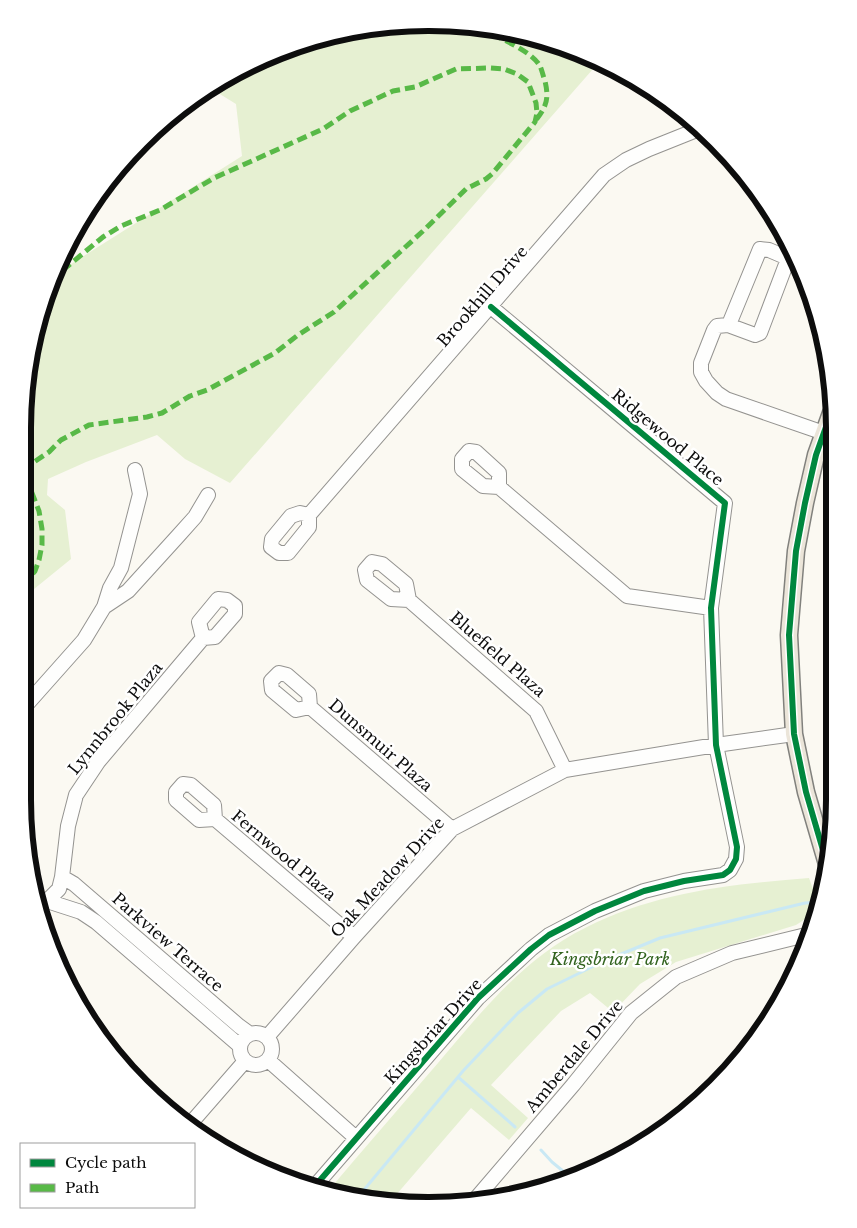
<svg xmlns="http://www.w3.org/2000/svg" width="857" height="1228" viewBox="0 0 857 1228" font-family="'Libre Baskerville',serif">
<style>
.green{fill:#e6f0d2}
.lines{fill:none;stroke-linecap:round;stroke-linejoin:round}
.stream{stroke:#c9e8f4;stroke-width:3}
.minor-casing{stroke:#949390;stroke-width:16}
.major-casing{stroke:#81817d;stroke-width:19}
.minor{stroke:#fefefd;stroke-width:14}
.major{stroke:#ebe5d9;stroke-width:16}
.quiet{stroke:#58b947;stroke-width:5;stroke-dasharray:10 5;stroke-linecap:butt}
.cycleway-casing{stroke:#fff;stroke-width:9}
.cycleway{stroke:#00873e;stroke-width:6}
.labels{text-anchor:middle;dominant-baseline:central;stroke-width:5;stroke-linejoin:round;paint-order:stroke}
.street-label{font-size:16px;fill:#0d0d0d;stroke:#fff}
.park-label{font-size:16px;font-style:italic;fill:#32631f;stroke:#fff}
.rim{fill:none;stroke:#0d0d0d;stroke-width:6}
</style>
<rect width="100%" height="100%" fill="#fbf9f2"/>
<path class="green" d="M455 23 533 36 600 61 230 483 185 459 157 435 86 462 48 479 47 495 65 510 71 559 23 598V428L30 349 60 271 242 156 236 104 210 88C254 56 321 35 374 26 399 22 430 24 455 23Z
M809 878C819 905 822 909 796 925L676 962 640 984 613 1012 590 993 561 1011 491 1085 528 1118 509 1140 471 1108 390 1202H375L329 1190C365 1147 402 1105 438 1063 481 1012 524 958 585 928 655 892 732 884 809 878Z"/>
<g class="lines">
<path class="stream" d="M458 1077 515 1127
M541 1150 552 1162 569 1176
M358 1197 463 1071 518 1013 547 989 602 962 660 938 805 903 820 902"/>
<defs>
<path id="minor" d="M797 262 769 250 760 249 730 322 728 325 717 326 714 330 701 363V372L706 381 717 393 726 399 824 433
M728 325 755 335 760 333 788 259
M499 487 483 486 462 469V459L469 451 476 452 499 473V487L627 596 711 608
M309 515 300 513 291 516 272 539 271 547 279 553H288L309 527V515L604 175 626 160 649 149 699 129
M409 600 391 599 367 580 365 570 372 562 382 564 406 584 409 600 536 711 565 770
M104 607 128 591 178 536 195 517 208 495
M23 704 28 703 84 640 104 607 110 588 121 568 140 494 135 470
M310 707 296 710 272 690 271 681 279 673 287 675 309 694 310 707 452 829
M215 819 199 820 176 800V792L183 784 191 785 214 805 215 819 354 937
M62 877 74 884 239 1026 250 1034
M47 901 81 912 96 922 240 1046
M36 902 47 901 59 889 62 877 68 826 76 795 98 762 203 638 215 637 235 614V606L227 600 218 599 199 622 203 638
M240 1049a16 16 0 1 1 32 0a16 16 0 1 1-32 0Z
M267 1037 354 937 452 829 565 770 716 745 794 734
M268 1060 356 1138
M191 1123 245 1061
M315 1186 478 998 531 949 549 935 595 911 644 891 684 881 723 875 730 870 736 859 737 847 716 745 711 608 725 503 491 307
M473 1202 573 1085 631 1013 676 977 732 953 810 934"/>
<path id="major" d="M827 864 806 792 794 734 789 635 796 551 805 503 816 455 831 413"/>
</defs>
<use href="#minor" class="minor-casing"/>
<use href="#major" class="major-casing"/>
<use href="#minor" class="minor"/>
<use href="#major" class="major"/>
<path class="quiet" d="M479 27C496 37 531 50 540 66 542 70 543 76 545 81 549 98 547 106 536 120
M23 585 35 571 39 560 42 545V529L39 511 27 480V471L31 464 49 452 61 440 89 425 147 417 162 413 190 396 207 390 275 353 298 335 334 312 423 231 466 189 486 179 492 174 535 122 537 113 536 103 528 82 517 74 504 69 490 68 456 69 415 87 393 91 350 111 323 129 214 178 160 210 121 226 103 237 58 274"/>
<defs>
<path id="cycleway" d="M827 864 806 792 794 734 789 635 796 551 805 503 816 455 831 413
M315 1186 478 998 531 949 549 935 595 911 644 891 684 881 723 875 730 870 736 859 737 847 716 745 711 608 725 503 491 307"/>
</defs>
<use href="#cycleway" class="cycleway-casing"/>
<use href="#cycleway" class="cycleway"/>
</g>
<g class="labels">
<g class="street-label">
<text transform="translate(482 296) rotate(-49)">Brookhill Drive</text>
<text transform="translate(668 437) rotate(40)">Ridgewood Place</text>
<text transform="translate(498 654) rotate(41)">Bluefield Plaza</text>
<text transform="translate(115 718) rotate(-51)">Lynnbrook Plaza</text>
<text transform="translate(381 745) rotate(41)">Dunsmuir Plaza</text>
<text transform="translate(284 855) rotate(40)">Fernwood Plaza</text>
<text transform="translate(387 877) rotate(-47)">Oak Meadow Drive</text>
<text transform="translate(168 942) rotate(41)">Parkview Terrace</text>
<text transform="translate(433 1031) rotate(-48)">Kingsbriar Drive</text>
<text transform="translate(574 1056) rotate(-50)">Amberdale Drive</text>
</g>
<g class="park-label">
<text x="610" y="959">Kingsbriar Park</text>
</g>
</g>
<path d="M0 0H857V1228H0ZM428 31H429A397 397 0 0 1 826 428V800A397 397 0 0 1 429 1197H428A397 397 0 0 1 31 800V428A397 397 0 0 1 428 31Z" fill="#fff" fill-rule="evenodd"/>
<path class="rim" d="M428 31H429A397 397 0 0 1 826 428V800A397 397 0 0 1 429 1197H428A397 397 0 0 1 31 800V428A397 397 0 0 1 428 31Z"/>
<rect x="20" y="1143" width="175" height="65" fill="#ffffff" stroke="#9e9e9e"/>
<rect x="30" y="1159" width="25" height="8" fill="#00873e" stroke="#9e9e9e"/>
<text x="65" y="1168" font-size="15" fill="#0d0d0d">Cycle path</text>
<rect x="30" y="1184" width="25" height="8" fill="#58b947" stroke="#9e9e9e"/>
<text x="65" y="1193" font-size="15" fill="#0d0d0d">Path</text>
</svg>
